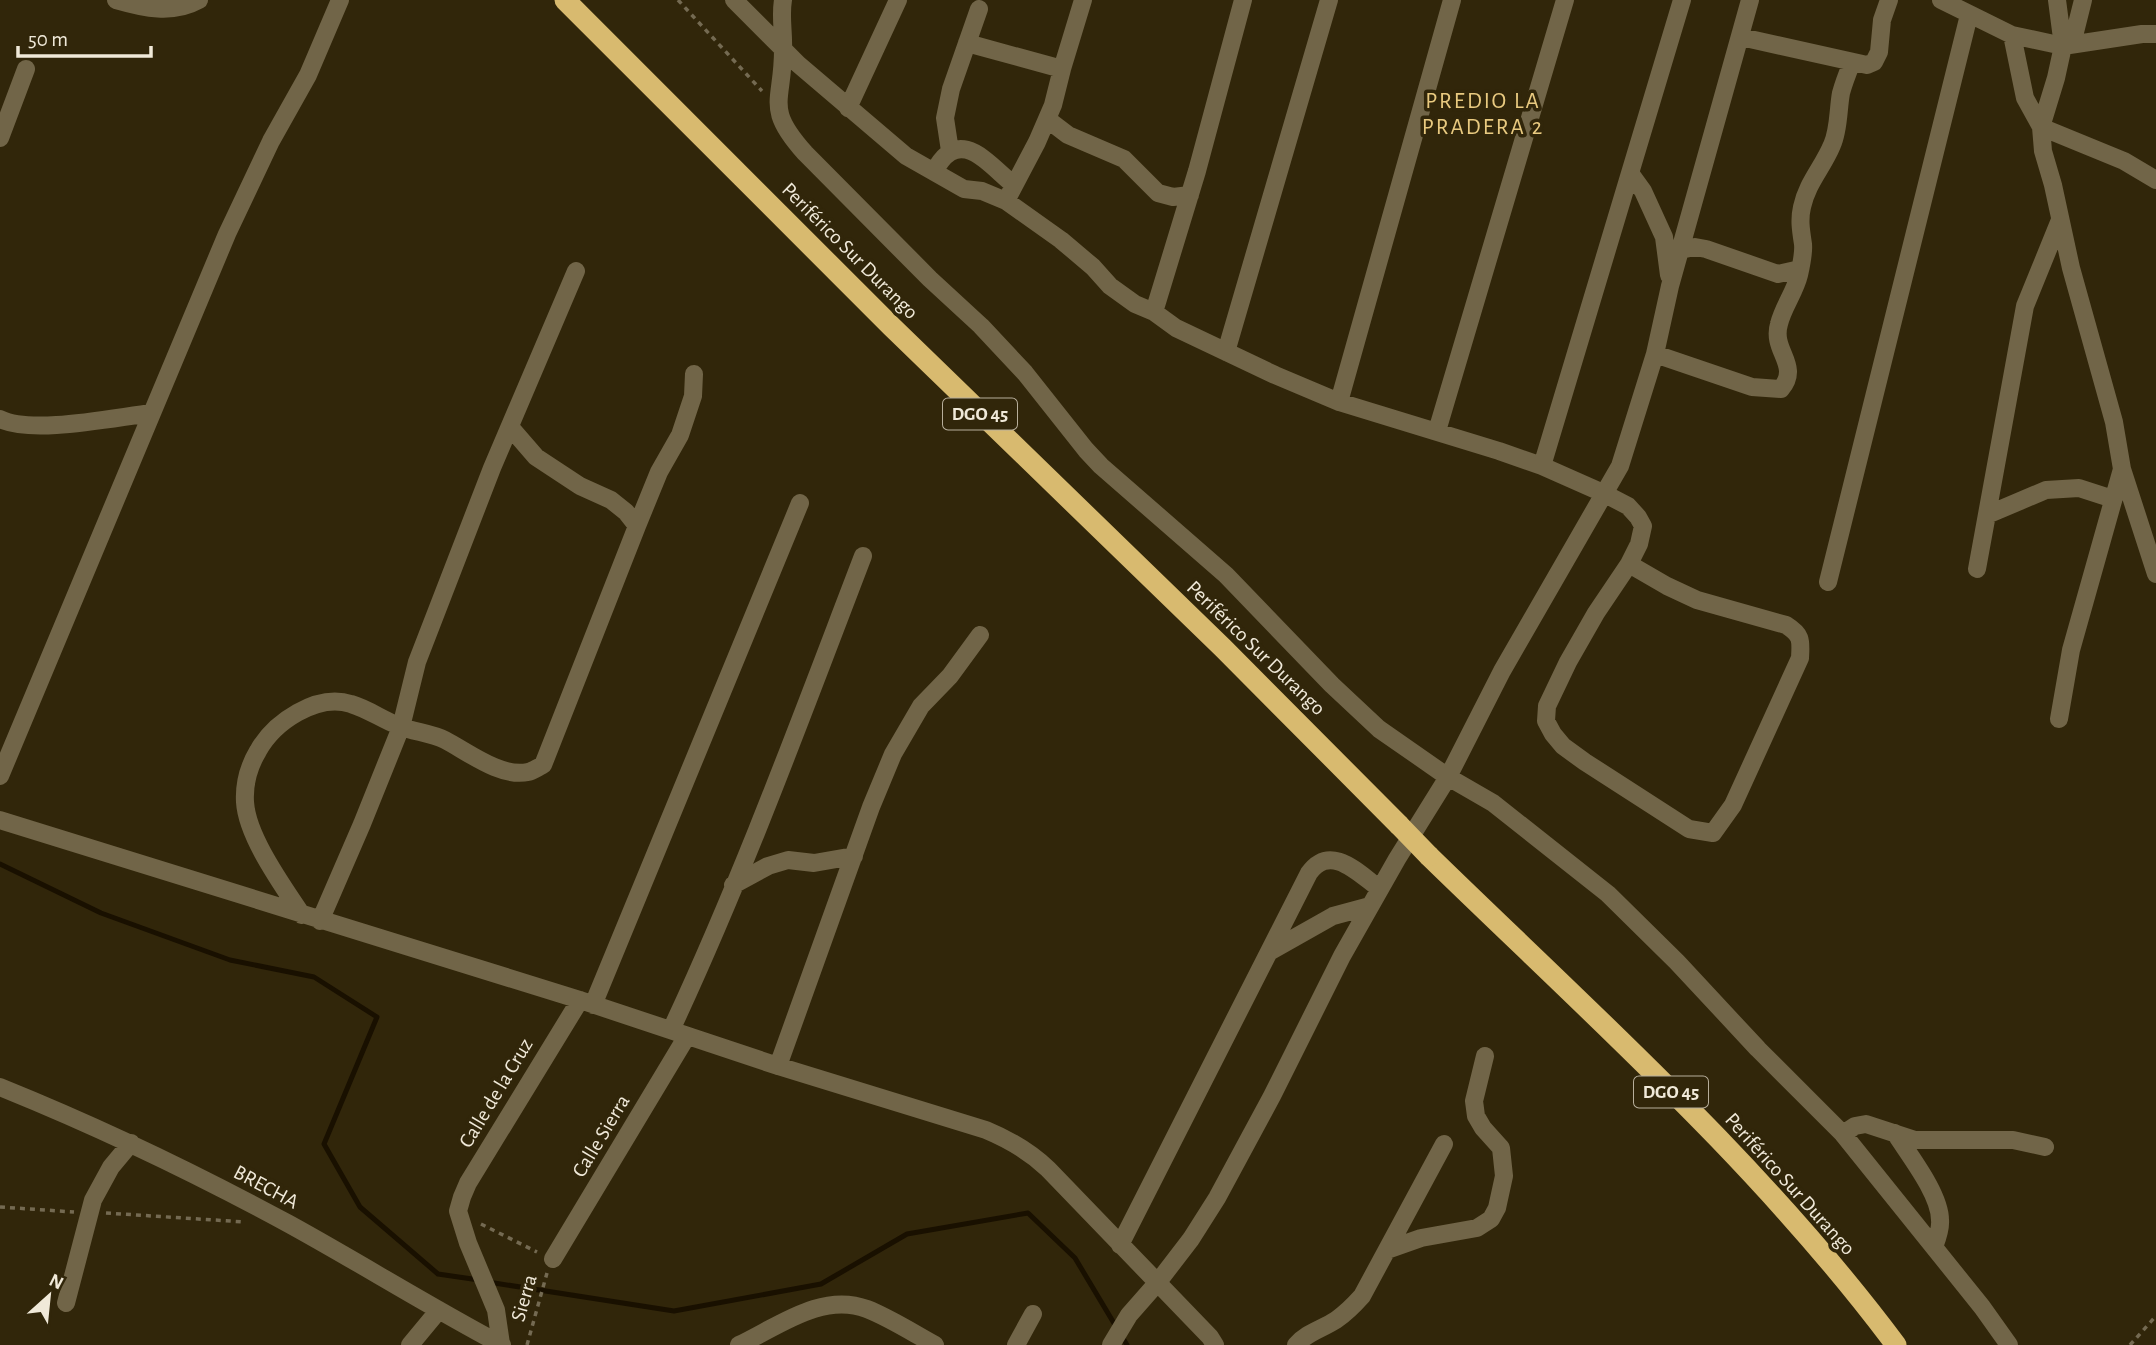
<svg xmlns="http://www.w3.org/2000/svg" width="2156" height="1345" viewBox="0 0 2156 1345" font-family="'Alegreya Sans',sans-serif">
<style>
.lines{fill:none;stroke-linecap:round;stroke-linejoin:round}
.stream{stroke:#191000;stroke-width:5}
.path{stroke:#746a52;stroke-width:3.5;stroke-dasharray:5 5;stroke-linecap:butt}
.minor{stroke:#716548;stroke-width:18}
.highway{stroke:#d8ba6f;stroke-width:21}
.highway-bridge{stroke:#d8ba6f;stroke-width:21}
.labels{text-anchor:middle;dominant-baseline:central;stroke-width:7;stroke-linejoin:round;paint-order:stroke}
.shield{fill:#31260a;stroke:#b7ae9b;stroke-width:2}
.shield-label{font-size:19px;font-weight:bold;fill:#f0e9d9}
.street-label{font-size:21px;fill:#f0e9d9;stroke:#31260a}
.neighbourhood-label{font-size:23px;letter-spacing:2px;fill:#e9ca80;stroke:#31260a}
</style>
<rect width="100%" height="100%" fill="#31260a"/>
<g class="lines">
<path class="stream" d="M0 864 101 913 230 960 314 977 377 1017 324 1144 360 1207 438 1274 479 1280
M488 1282 674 1311 821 1284 907 1234 1028 1213 1075 1258 1127 1345"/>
<path class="path" d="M678 0 762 91
M0 1207 74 1212
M106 1213 245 1222
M481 1224 537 1252
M527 1345 547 1273
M2130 1345 2156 1316"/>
<path class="minor" d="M116 0C144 8 172 15 199 0
M734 0 798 64 906 156 964 189 982 191 1006 201 1061 240 1093 267 1110 286 1135 304 1154 312 1176 328 1275 375 1339 402 1499 451 1542 466 1603 493 1628 506 1638 517 1643 526 1639 544 1629 564 1596 613 1568 662 1547 706 1546 721 1553 734 1563 746 1585 762 1689 829 1713 833 1733 805 1800 658C1801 640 1802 635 1786 625L1697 600 1667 586 1629 564
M783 0C780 17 784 33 783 50 783 103 764 107 805 153L930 279 981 326 1025 373 1086 450 1101 466 1226 575 1332 685 1379 729 1448 777 1493 803 1608 894 1677 962 1758 1049 1843 1134 1982 1307 2009 1345
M1941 0 2012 35 2063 46 2142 34H2156
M2057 0 2063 46 2056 78 2041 127 2043 151 2053 185 2071 268 2114 422 2122 469 2071 650 2059 719
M2012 35 2025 98 2041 127 2124 161 2156 180
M1741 37 1867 65 1874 62 1879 52 1882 20 1889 0
M967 43 1062 69
M2072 44 2083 0
M848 108 898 0
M1047 119 1068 135 1124 159 1158 193 1173 197 1190 195
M0 138 26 69
M950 151 945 118 951 89 979 9
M934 172C959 124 987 163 1014 185
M1630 173 1643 191 1664 237 1669 275
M1006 201 1037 142 1053 105 1062 69 1083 0
M1680 250 1695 247 1706 249 1778 274 1800 269
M1154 312 1197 171 1243 0
M1226 352 1329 0
M1655 354 1752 387 1781 389C1801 365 1771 351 1779 324 1783 307 1795 292 1799 275 1801 266 1804 253 1803 244 1801 231 1799 220 1802 207 1807 183 1823 167 1832 145 1839 130 1838 109 1841 93 1844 82 1848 72 1852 62
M1339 402 1452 0
M0 419C32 435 116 417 152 413
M510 427 536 457 580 486 611 500 626 512 637 526
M1437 431 1565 0
M1542 466 1682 0
M2122 469 2156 574
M1987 515 2046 490 2079 488 2113 499
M1977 569 2025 306 2060 220
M1828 582 1969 15
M0 776 227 234 271 141 308 75 340 0
M0 820 580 1000 778 1066 986 1130C1010 1140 1029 1151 1048 1169L1210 1337 1215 1345
M733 885 768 866 788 860 814 863 854 856
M302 915C283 886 247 837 245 802 244 784 249 766 258 751 274 722 317 693 351 704 368 709 383 720 399 726 414 732 431 733 445 740 468 752 501 778 528 772 533 771 538 767 543 765L637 526 659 472 680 435 693 396 694 374
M320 921 362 824 401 727 417 662 492 468 576 271
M1271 951 1333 916 1370 906
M593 1005 800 503
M671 1030C743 876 802 715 863 556
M778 1066 871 807 893 754 921 706 950 676 980 635
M0 1087C99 1127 195 1173 289 1224 360 1263 430 1307 502 1345
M1895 1133C1909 1155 1940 1194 1940 1220 1941 1229 1937 1239 1934 1247
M1843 1134 1855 1126 1866 1124 1915 1140H2013L2045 1147
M1120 1245 1309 873C1331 843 1358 873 1380 889
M1387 1250 1421 1238 1477 1228 1491 1219 1497 1208 1504 1176 1501 1148 1483 1128 1476 1116 1474 1101 1485 1056
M553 1259 687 1036
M66 1303 93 1200 111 1167 131 1143
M501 1344 496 1310 468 1243 458 1211 462 1197 468 1183 580 1000
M410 1345 439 1310
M739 1345C779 1326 822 1292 867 1309 890 1318 913 1333 935 1345
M1016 1345 1033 1314
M1111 1345 1129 1315 1158 1282 1191 1239 1217 1198 1272 1096 1342 956 1397 859 1448 777 1502 671 1620 466 1655 354 1670 286 1750 0
M1296 1345C1306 1333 1322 1329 1336 1320 1346 1313 1354 1305 1362 1296L1444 1144"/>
<path class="highway" d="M565 0 891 326 1223 648 1399 825
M1429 856C1590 1013 1761 1164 1896 1345"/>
<path class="highway-bridge" d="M1399 825 1429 856"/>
</g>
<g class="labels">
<g class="shield">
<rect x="943" y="398.5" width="74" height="31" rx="5"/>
<rect x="1634" y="1076.5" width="74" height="31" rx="5"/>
</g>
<g class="shield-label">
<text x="980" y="414">DGO 45</text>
<text x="1671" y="1092">DGO 45</text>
</g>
<g class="street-label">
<text transform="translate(850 251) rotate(45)">Periférico Sur Durango</text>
<text transform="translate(1256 648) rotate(44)">Periférico Sur Durango</text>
<text transform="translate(496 1093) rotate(-59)">Calle de la Cruz</text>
<text transform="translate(601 1136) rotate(-59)">Calle Sierra</text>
<text transform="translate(1790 1184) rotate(48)">Periférico Sur Durango</text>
<text transform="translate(266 1187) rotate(28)">BRECHA</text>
<text transform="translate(524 1298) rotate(-74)">Sierra</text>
</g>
<g class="neighbourhood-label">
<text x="1483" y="101">PREDIO LA<tspan x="1483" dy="26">PRADERA 2</tspan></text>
</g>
</g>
<g transform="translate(49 1296) rotate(27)" stroke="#31260a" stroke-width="5" paint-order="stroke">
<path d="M0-5L12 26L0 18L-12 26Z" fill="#f0e9d9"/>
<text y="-10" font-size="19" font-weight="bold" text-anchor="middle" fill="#f0e9d9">N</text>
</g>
<path d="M18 46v10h133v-10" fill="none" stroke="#f0e9d9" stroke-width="3.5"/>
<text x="28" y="46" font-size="21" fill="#f0e9d9" stroke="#31260a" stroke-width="5" paint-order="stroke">50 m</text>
</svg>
